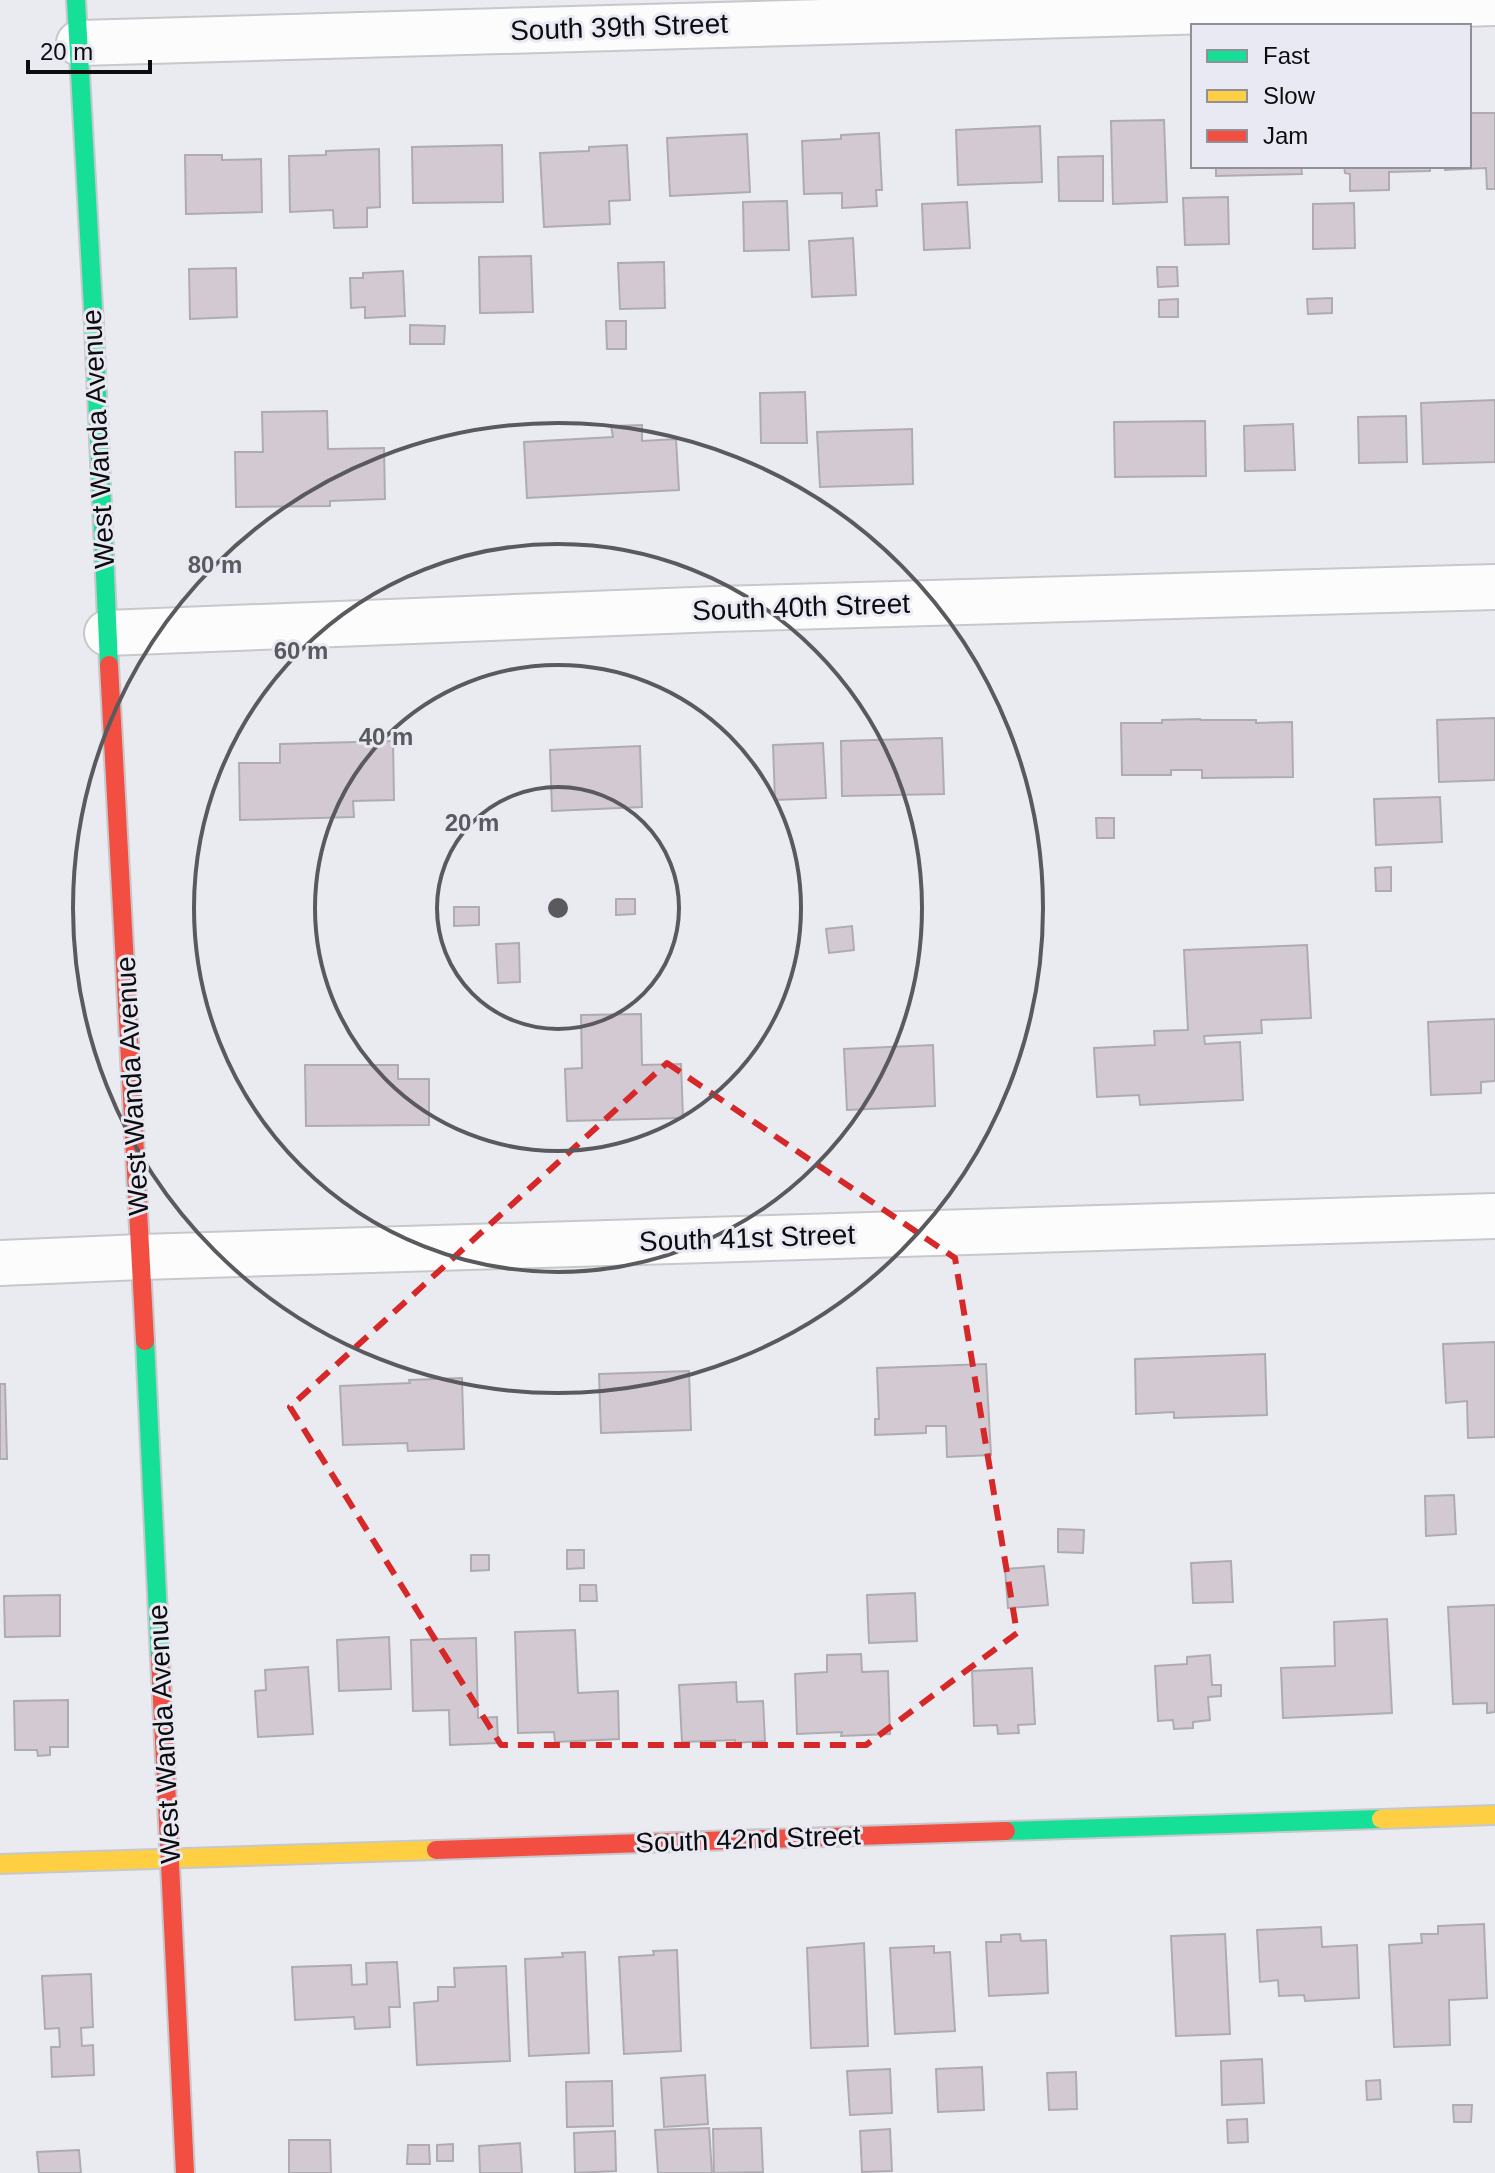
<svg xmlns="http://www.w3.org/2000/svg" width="1495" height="2173" viewBox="0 0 1495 2173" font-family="Helvetica,sans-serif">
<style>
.building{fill:#d3c9d2;stroke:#aeacb0;stroke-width:2}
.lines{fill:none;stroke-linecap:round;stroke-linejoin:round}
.street-casing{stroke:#c7c8cc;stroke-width:48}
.fast-casing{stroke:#c7c8cc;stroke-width:22}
.slow-casing{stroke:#c7c8cc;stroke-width:22}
.jam-casing{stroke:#c7c8cc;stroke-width:22}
.street{stroke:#fcfcfd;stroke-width:44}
.fast{stroke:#16e098;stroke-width:18}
.slow{stroke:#ffcf43;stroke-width:18}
.jam{stroke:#f24e42;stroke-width:18}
.marked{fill:none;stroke:#d62828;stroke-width:6;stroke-dasharray:16 10;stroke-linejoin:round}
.ring{fill:none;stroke:#5a5a5e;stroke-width:4}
.labels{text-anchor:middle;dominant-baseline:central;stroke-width:6;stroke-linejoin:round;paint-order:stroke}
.street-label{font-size:28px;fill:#0c0c0f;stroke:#e8e9f2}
.centre{fill:#5a5a5e;stroke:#e8e9f2;stroke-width:4}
.ring-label{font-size:24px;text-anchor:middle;font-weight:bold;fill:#5a5a5e;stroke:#e8e9f2;stroke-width:6;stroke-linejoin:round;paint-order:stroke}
</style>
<rect width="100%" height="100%" fill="#eaebf0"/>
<path class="building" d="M1469 113H1495V189H1487L1486 168 1445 170V166H1469Z
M1164 120 1167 202 1113 204 1111 121Z
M1040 126 1042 182 958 185 956 130Z
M879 133 882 190H876L877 206 842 208V193L804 194 802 141 841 139V135Z
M747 134 750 192 670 196 667 138Z
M502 145 503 202 413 203 412 147Z
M627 145 630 200 609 201 610 224 544 227 540 153 589 151V147Z
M379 149 380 207 367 208V227L334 228 333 210 290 212 289 156 326 155V151Z
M185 155H222V160L261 159 262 212 186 214Z
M1103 156V201H1059L1058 157Z
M1216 166H1301L1302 174 1216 176Z
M1344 166H1430V171L1389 172V190L1350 191V174L1345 173Z
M1228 197 1229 244 1185 245 1183 198Z
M787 201 789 250 744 251 743 202Z
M967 202 970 248 924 250 922 204Z
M1354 203 1355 248 1313 249V204Z
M853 238 856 295 812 297 809 241Z
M531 256 533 312 480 313 479 257Z
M664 262 665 308 620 309 618 263Z
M1157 267H1177L1178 286 1158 287Z
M236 268 237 317 190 319 189 269Z
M403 271 405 316 365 318V307L351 308 350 278H363V273Z
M1332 298V313L1308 314 1307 299Z
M1178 299V317H1159V300Z
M606 321H626V349H607Z
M410 325 445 326 444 344H410Z
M805 392 807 443H761L760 393Z
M1495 400V462L1423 464 1421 403Z
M327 411 328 449 384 448 385 499 330 501V506L236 507 235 452H263L262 412Z
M1406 416 1407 462 1359 463 1358 417Z
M1205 421 1206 476 1115 477 1114 422Z
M1293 424 1295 470 1245 471 1244 426Z
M642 425V441L676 439 679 490 527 498 524 442 613 437 611 426Z
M912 429 913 484 820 487 817 432Z
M1495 718V780L1439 782 1437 720Z
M1200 719 1201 720H1256V723L1292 722 1293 777 1202 778V770H1171V775H1122L1121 723H1162V720Z
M942 738 944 794 842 796 841 741Z
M393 741 394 800 353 801 354 817 240 820 239 763H280V744Z
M823 743 826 798 775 800 773 745Z
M640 746 642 807 552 811 550 750Z
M1440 797 1442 842 1376 845 1374 799Z
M1096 818H1114V838H1097Z
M1391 867V891H1376L1375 868Z
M616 899H635V914L616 915Z
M454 907H479V925L454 926Z
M852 926 854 950 829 953 826 929Z
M519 943 520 982 498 983 496 944Z
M1307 945 1311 1018 1261 1020 1262 1033 1204 1036 1205 1044 1240 1042 1243 1100 1140 1105 1139 1095 1097 1097 1094 1048 1155 1045 1154 1031 1188 1030 1184 950Z
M641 1014 642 1065 681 1064 683 1118 567 1121 565 1069 582 1068 581 1015Z
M1495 1019V1081L1481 1082V1093L1431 1095 1428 1022Z
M933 1045 935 1106 847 1110 844 1049Z
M305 1065H398V1079H429V1125L306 1126Z
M1495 1342V1437L1468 1438 1467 1401 1446 1403 1443 1344Z
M1265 1354 1267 1415 1174 1418V1412L1136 1414 1135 1359Z
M986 1364 991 1455 947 1457 946 1426H926V1433L875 1435V1419H879L877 1368Z
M689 1371 691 1430 601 1433 599 1374Z
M462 1378 464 1449 408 1451 407 1443 343 1445 340 1386 410 1383 409 1380Z
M0 1384H5L7 1459H0Z
M1454 1495 1456 1534 1426 1536 1425 1496Z
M1058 1529 1084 1530 1083 1553 1058 1552Z
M567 1550H584V1568L567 1569Z
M471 1555H489V1570L471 1571Z
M1231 1561 1233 1602 1193 1603 1191 1563Z
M1044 1566 1048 1605 1008 1608 1005 1569Z
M580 1585H596L597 1601H580Z
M915 1593 917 1641 869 1643 867 1595Z
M60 1595V1636L5 1637 4 1596Z
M1495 1605V1712L1487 1713V1703L1453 1704 1448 1607Z
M1387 1619 1392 1713 1283 1718 1281 1668 1335 1666 1334 1622Z
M575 1630 578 1693 618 1691 619 1739 555 1742 554 1732 518 1733 515 1632Z
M389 1637 391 1689 339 1691 337 1640Z
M476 1638 478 1718 497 1717 498 1743 450 1745 449 1710 413 1711 411 1640Z
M861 1654 862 1672 888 1671 890 1734 841 1736 842 1732 797 1734 795 1674 827 1672V1655Z
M1210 1655 1212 1685H1221V1696L1208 1697 1210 1720 1193 1722V1728L1174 1729 1173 1720 1158 1721 1155 1666 1187 1664V1657Z
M308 1667 313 1734 258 1737 255 1691 266 1690 265 1670Z
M1032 1668 1035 1724 1018 1725 1019 1733 998 1734 997 1725 974 1726 972 1671Z
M736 1682 737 1702 763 1701 765 1741 735 1743V1740L682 1742 679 1685Z
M68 1700V1747H50V1755L38 1756 37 1750H15L14 1701Z
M1484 1924 1487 1998 1449 2000 1450 2045 1394 2047 1389 1945 1422 1943 1421 1934H1438V1926Z
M1321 1927 1322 1947 1357 1945 1359 1998 1305 2001 1304 1995 1279 1996 1278 1980 1260 1982 1257 1930Z
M1020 1934 1021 1941 1046 1940 1048 1993 989 1996 986 1942H1001V1935Z
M1225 1934 1230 2034 1176 2036 1171 1936Z
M864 1943 868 2046 811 2048 807 1948Z
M934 1946V1953L950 1952 955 2031 895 2034 890 1948Z
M677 1950 681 2051 624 2054 619 1957 654 1955 653 1951Z
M585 1952 589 2053 529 2056 525 1959 563 1957 562 1953Z
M397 1962 400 2007H389L390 2027 355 2029 354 2017 295 2020 292 1967 351 1965 352 1985 367 1984 366 1963Z
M506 1966 510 2061 417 2065 414 2003 438 2001V1987H455L454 1968Z
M91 1974 93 2027 81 2028 82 2046 93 2045 94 2075 52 2077 51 2047H60L59 2028 45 2029 42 1976Z
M1262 2059 1264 2103 1222 2105 1221 2061Z
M982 2067 984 2110 938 2112 936 2069Z
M890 2069 892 2113 850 2115 847 2071Z
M1076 2072 1077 2109 1049 2110 1047 2073Z
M705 2075 708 2124 664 2127 661 2078Z
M1380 2080 1381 2099 1367 2100 1366 2081Z
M612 2081 613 2126 567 2127 566 2082Z
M1453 2105H1472L1471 2122H1454Z
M1247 2119 1248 2142 1228 2143 1227 2120Z
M709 2128 712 2173H658L655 2130Z
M761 2128 763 2172 714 2173 713 2129Z
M890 2129 892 2171 862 2172 860 2131Z
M615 2131 616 2171 575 2173 574 2133Z
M289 2140H330L331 2173H289Z
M520 2143 522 2173H480L479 2146Z
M453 2144V2161H437V2145Z
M408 2145H429L430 2164H407Z
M79 2150 81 2173H39L37 2152Z"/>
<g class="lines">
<defs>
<path id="street" d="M79 43 1495 3
M107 633 717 609 1495 587
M0 1263 141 1257 1495 1216"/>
<path id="fast" d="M76 0 94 326 109 665
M145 1341 160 1658
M1006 1831 1381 1819"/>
<path id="slow" d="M1381 1819 1495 1815
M0 1864 436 1850"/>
<path id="jam" d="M109 665 145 1341
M160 1658 185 2173
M436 1850 1006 1831"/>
</defs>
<use href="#street" class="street-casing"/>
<use href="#fast" class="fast-casing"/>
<use href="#slow" class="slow-casing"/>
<use href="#jam" class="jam-casing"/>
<use href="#street" class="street"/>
<use href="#fast" class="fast"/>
<use href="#slow" class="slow"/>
<use href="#jam" class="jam"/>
</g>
<path class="marked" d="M667 1063 955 1258 1017 1633 866 1745H501L290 1407Z"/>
<g class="ring">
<circle cx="558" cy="908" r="121"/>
<circle cx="558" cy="908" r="243"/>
<circle cx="558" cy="908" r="364"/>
<circle cx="558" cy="908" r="485"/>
</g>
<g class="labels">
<g class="street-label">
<text transform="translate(619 27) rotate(-2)">South 39th Street</text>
<text transform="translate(98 439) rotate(-93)">West Wanda Avenue</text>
<text transform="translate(801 607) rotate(-2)">South 40th Street</text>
<text transform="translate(132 1086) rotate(-93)">West Wanda Avenue</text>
<text transform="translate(747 1238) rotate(-2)">South 41st Street</text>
<text transform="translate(164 1734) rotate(-93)">West Wanda Avenue</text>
<text transform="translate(748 1839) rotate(-2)">South 42nd Street</text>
</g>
</g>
<circle cx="558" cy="908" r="12" class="centre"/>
<g class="ring-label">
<text x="215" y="573">80 m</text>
<text x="301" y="659">60 m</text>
<text x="386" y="745">40 m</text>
<text x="472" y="831">20 m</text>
</g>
<rect x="1191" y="24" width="280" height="144" fill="#e8e9f2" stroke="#909197" stroke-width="2"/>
<rect x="1207" y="50" width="40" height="12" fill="#16e098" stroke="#909197" stroke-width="2"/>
<text x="1263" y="64" font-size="24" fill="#0c0c0f">Fast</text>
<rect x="1207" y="90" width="40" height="12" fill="#ffcf43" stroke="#909197" stroke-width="2"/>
<text x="1263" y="104" font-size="24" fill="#0c0c0f">Slow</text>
<rect x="1207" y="130" width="40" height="12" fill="#f24e42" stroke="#909197" stroke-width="2"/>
<text x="1263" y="144" font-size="24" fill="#0c0c0f">Jam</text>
<path d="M28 60v12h122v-12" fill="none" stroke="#0c0c0f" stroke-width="4"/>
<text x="40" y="60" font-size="24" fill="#0c0c0f" stroke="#e8e9f2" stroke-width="6" paint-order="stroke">20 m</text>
</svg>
